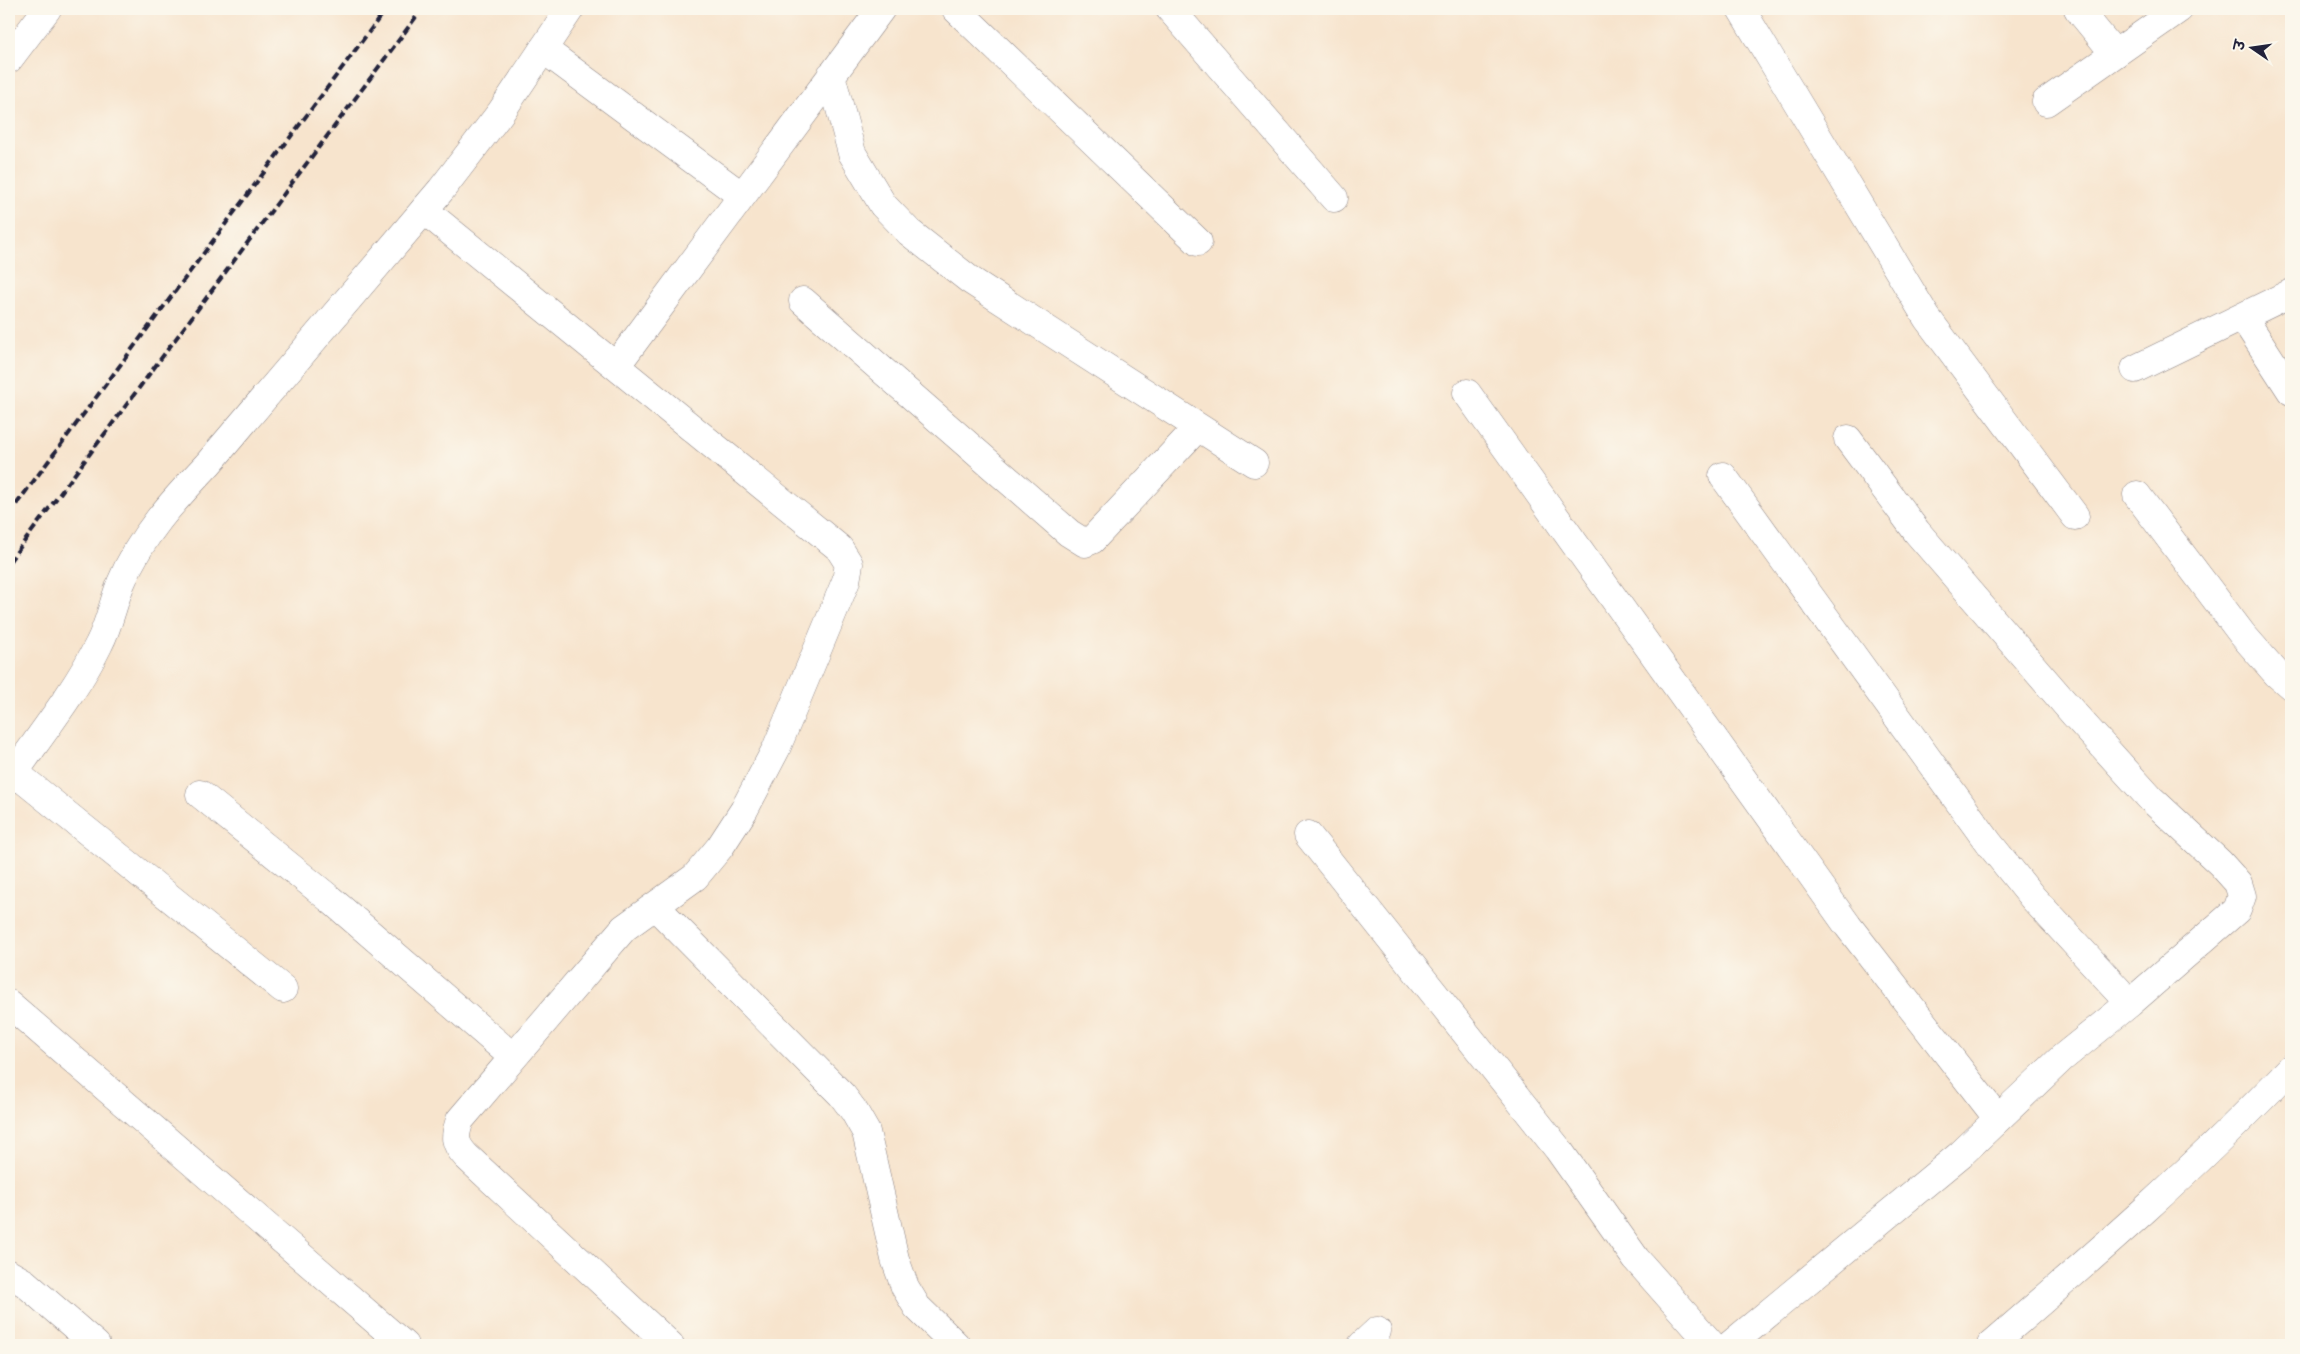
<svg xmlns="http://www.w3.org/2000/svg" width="2300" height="1354" viewBox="0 0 2300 1354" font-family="'Balsamiq Sans','Playpen Sans Deva',sans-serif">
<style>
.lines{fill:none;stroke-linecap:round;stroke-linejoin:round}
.street-casing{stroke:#8c8384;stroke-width:29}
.secondary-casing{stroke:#8c8384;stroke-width:29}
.street{stroke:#fff;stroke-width:28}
.secondary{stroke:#fff;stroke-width:28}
.rail{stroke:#22223b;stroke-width:4;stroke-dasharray:8 4;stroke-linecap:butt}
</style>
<rect width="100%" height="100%" fill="#fbf7ec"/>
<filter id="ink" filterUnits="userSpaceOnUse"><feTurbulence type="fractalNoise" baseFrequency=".02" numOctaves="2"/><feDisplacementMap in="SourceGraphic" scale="10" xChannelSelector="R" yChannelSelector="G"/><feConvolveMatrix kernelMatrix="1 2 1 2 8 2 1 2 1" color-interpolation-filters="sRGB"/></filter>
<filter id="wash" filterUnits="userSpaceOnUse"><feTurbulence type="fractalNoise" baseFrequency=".0096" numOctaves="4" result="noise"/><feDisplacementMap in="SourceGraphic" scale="20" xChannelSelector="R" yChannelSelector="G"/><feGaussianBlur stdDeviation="1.12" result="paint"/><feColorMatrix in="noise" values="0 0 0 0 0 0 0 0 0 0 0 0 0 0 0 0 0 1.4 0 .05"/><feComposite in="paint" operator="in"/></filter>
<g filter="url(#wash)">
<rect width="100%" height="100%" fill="#f7e4cd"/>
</g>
<g filter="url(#ink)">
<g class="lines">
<defs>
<path id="street" d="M956 9 1198 242
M1170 9 1334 198
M1741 9 1927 318 2075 516
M2078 9 2115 54
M543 49 742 196
M831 75 852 153 883 205 909 232 970 280 1254 463
M2046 102 2179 9
M424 210 839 548 849 564 846 581 776 749 744 810 720 847 695 877 624 928 460 1120C454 1137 454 1143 466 1156L670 1345
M803 301 1069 533 1085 543 1092 540 1198 427
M2243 317 2291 391
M616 366 881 9
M2135 369 2291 293
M1467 393 1848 926 1998 1119
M1723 476 1988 842 2033 898 2130 1003
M2137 495 2242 634 2277 674 2291 686
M14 772 283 989
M200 794 330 899 513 1057
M1308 835 1558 1149 1636 1259 1712 1345
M655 906 842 1095 854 1111 866 1132 895 1259 905 1287 917 1307 956 1345
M9 1004 404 1345
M9 1274 25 1283 96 1345
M1362 1345 1377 1331
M1730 1345 1961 1154 2062 1058 2130 1003 2237 910 2242 896 2238 883 2220 863 2150 798 2074 714 1917 532 1848 439
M1991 1345C2094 1256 2197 1167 2291 1068"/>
<path id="secondary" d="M9 59 47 9
M9 780C39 737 76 691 99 644 109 625 113 603 121 583 140 536 174 500 208 464L441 190 501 112 570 9"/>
</defs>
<use href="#street" class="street-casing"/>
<use href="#secondary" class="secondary-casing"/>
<use href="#street" class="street"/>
<use href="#secondary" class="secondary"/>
<path class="rail" d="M9 514 386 9
M9 562 422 9"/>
</g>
</g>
<rect width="2300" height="1354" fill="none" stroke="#fbf7ec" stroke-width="30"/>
<g transform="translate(2252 48) rotate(283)" stroke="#fbf7ec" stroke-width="4" paint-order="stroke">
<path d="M0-4L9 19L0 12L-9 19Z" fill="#22223b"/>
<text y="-8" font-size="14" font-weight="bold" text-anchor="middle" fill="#22223b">उ</text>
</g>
</svg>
